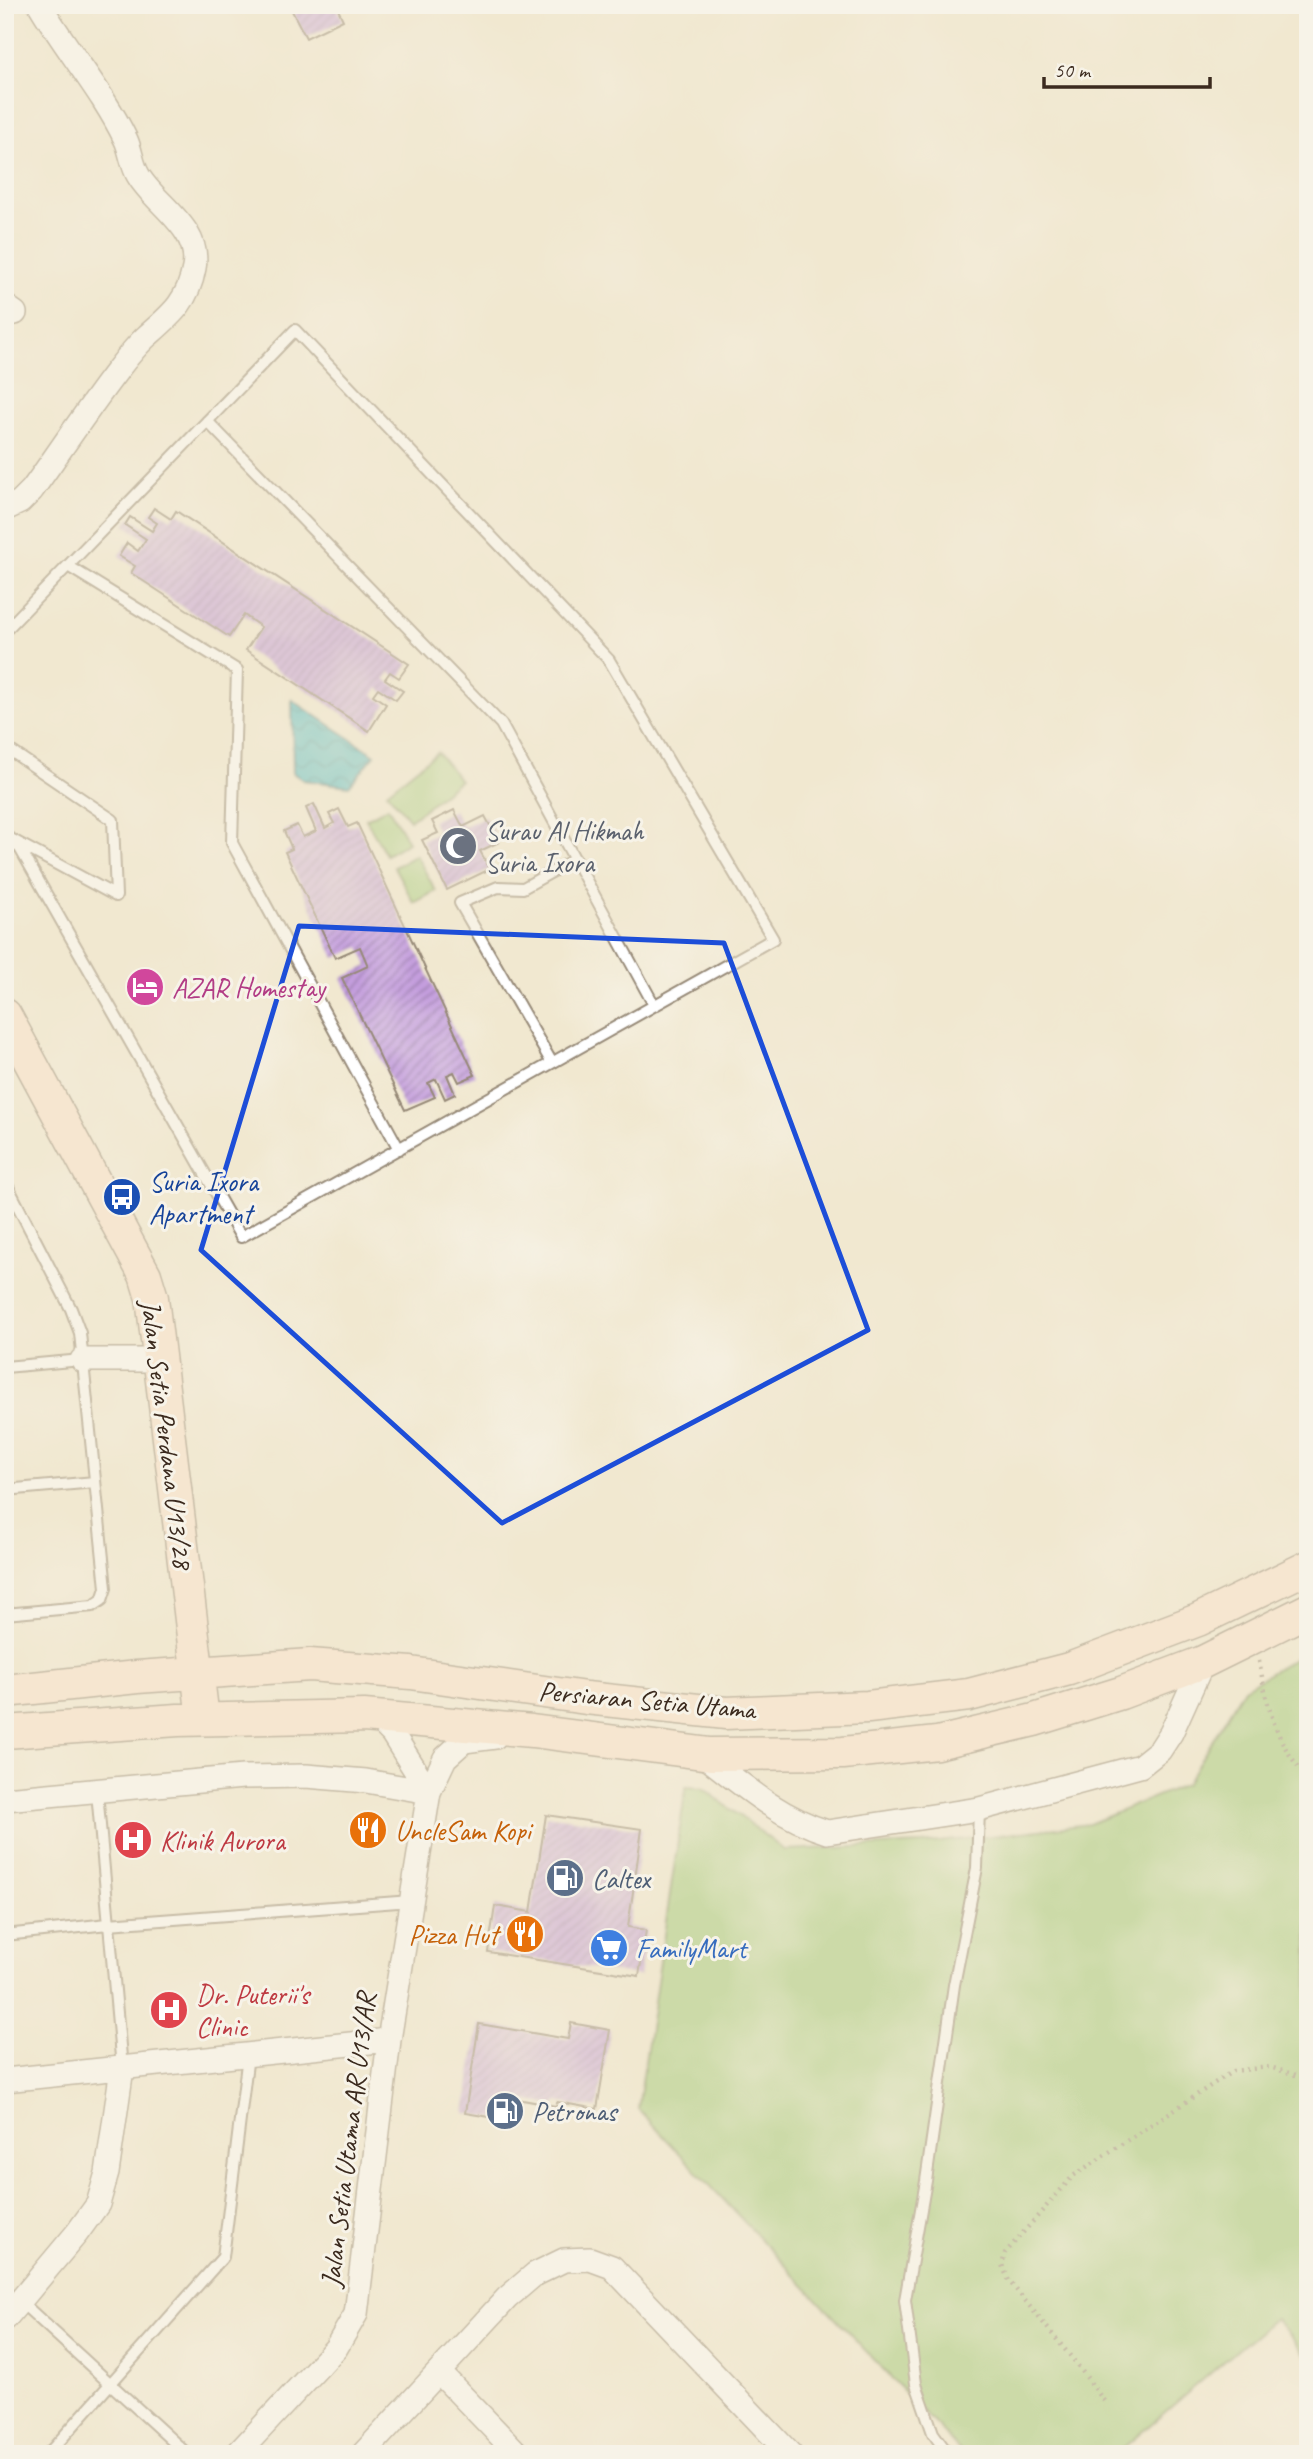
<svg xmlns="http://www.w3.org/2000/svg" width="1313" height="2459" viewBox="0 0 1313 2459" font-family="Caveat,sans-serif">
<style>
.green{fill:#a0cb78;stroke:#6e7a4b;stroke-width:2}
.water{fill:url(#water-waves);stroke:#447272;stroke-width:2}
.building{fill:url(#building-hatch)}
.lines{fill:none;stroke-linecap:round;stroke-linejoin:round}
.lane-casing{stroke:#968977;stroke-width:14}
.street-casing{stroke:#968977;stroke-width:26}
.secondary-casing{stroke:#968977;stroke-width:35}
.path{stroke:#968977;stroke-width:4.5;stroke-dasharray:2 5;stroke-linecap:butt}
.lane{stroke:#fff;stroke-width:10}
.street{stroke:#fff;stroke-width:23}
.secondary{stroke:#fde4d0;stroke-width:32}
.marked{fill:none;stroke:#1d4ed8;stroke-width:5;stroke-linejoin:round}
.labels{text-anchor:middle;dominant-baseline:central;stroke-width:6;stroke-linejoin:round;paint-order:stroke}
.worship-label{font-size:28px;fill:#5b616d;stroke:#f7f3e8;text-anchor:start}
.hotel-label{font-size:28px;fill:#b23c85;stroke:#f7f3e8;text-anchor:start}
.transit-label{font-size:28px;fill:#164399;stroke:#f7f3e8;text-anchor:start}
.street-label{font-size:28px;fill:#3b2a1e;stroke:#f7f3e8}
.food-label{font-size:28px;fill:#c56008;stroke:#f7f3e8;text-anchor:start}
.health-label{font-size:28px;fill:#be3a42;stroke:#f7f3e8;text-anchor:start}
.service-label{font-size:28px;fill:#4e5e75;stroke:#f7f3e8;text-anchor:start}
.shop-label{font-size:28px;fill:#366cbe;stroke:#f7f3e8;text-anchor:start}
</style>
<defs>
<pattern id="water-waves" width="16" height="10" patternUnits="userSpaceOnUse" patternTransform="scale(1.75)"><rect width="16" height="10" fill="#4dbbc5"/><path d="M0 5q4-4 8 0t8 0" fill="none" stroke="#41989f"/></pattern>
<pattern id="building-hatch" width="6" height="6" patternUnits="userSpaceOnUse" patternTransform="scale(1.75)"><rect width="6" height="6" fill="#c49ede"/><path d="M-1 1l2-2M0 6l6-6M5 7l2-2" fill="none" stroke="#a081b3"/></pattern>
</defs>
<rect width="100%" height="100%" fill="#f7f3e8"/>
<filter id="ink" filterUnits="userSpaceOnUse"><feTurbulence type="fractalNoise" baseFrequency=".0143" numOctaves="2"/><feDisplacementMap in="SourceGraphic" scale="14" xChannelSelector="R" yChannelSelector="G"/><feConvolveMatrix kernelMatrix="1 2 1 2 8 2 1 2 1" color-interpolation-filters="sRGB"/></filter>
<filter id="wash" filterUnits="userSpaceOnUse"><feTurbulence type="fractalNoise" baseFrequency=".00686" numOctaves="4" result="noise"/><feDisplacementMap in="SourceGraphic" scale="28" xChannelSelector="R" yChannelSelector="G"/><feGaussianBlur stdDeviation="1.57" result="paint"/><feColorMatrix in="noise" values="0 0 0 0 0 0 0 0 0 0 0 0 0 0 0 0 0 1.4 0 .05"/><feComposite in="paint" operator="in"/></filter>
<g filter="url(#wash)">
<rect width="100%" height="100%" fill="#f1e8d0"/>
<path class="green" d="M437 752 460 780 410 820 387 792Z
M388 807 408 842 386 855 366 819Z
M416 855 436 891 414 903 394 867Z
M1308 1651V2357L1275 2318 1116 2454H963L638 2109 686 1787 703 1788 784 1850 923 1844 1089 1824 1186 1784 1244 1688Z"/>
<path class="water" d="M292 700 375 755 349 786 303 780 293 773Z"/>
<g id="blocks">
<path class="building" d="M289 5H336L343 20 306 38Z
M154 508 171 519 176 511 409 664 399 678 390 672 385 679 403 691 396 700 378 688 373 695 386 704 369 731 246 650 261 627 244 615 229 637 131 573 135 566 119 556 127 543 138 551 146 539 125 525 130 517 152 531 157 523 148 517Z
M314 804 325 828 334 823 329 814 339 809 348 827 357 823 475 1075 459 1082 454 1072 447 1075 455 1094 445 1099 436 1079 428 1083 435 1097 405 1110 342 978 368 966 360 947 335 958 285 852 292 849 284 831 297 825 303 837 316 831 306 808Z
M454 810 463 827 485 816 499 842 480 851 490 869 447 890 422 840 438 833 432 821Z
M546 1815 642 1829 628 1927 646 1930 639 1976 488 1952 495 1906 531 1912Z
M571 2023 610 2030 597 2109 557 2102 556 2106 517 2099 514 2121 465 2113 479 2024 568 2039Z"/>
</g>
</g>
<g filter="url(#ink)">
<use href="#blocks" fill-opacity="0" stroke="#968977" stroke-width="2"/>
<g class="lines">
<defs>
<path id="lane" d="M207 421 501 724 654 1005
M68 566 237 670 232 843 399 1149
M5 631 295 330 609 660 773 939 241 1237 17 843
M5 747 113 820 116 896
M5 836 116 896
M5 852 17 843
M552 1063 460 903 498 887 523 888 575 859
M5 1181 71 1309 80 1333 106 1588 102 1600 93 1606 5 1614
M5 1367 82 1360
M5 1490 95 1482
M97 1792 122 2068
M5 1935 108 1924 411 1901
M21 2302 187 2454
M48 2454 223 2257 248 2055
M948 2454 933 2433 916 2384 905 2300 926 2181 954 1985 977 1868 979 1809"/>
<path id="street" d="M5 306 15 313
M5 509 20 502 32 490C60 451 87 410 116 372 125 360 136 346 147 336 171 315 188 302 194 268 202 228 154 204 138 175 132 165 131 151 126 140 103 92 67 51 40 5
M82 1360H160
M376 1717 392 1733 429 1792
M701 1753C741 1784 778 1817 827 1832L979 1809 1140 1766 1160 1750 1171 1733 1203 1662
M5 1799 243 1777 306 1776 366 1781 429 1792
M5 2080 389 2040
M5 2319 77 2233 98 2204 107 2173 122 2068
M439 2372 518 2454
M237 2454 336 2348 356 2314 389 2040 429 1792 445 1758 464 1741 495 1737
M363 2454 507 2298 535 2274 564 2260 590 2259 612 2267 790 2454"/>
<path id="secondary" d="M5 1015 145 1275 152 1298 203 1719
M5 1691 137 1677 310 1665 411 1673 586 1698 726 1713 868 1707 969 1695 1069 1669 1198 1620 1308 1567
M5 1732 178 1720 364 1716 532 1731 710 1754 843 1753 937 1743 1034 1720 1121 1693 1203 1662 1308 1610"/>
</defs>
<use href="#lane" class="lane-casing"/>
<use href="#street" class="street-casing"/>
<use href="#secondary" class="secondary-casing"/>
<path class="path" d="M1259 1661C1267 1704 1275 1745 1308 1777
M1104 2401 1076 2363 1009 2281 1002 2265 1005 2253 1073 2176 1233 2071 1270 2067 1308 2079"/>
<use href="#lane" class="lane"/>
<use href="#street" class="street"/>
<use href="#secondary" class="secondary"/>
</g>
</g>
<path d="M0 0H1313V2459H0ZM299 926 724 943 868 1330 502 1523 201 1250Z" fill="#f1e8d0" fill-opacity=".55" fill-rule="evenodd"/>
<path class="marked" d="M299 926 724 943 868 1330 502 1523 201 1250Z"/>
<defs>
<symbol id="mosque-disc" viewBox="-11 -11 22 22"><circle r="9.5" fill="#6b7280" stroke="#f7f3e8"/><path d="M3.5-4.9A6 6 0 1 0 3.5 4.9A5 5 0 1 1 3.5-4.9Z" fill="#fff"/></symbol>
<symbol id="hotel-disc" viewBox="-11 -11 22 22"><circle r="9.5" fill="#d1479c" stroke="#f7f3e8"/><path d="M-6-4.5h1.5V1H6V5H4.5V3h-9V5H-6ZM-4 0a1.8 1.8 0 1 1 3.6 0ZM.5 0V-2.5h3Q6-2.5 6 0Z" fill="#fff"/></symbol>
<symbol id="bus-disc" viewBox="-11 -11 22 22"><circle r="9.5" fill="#1a4fb4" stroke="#f7f3e8"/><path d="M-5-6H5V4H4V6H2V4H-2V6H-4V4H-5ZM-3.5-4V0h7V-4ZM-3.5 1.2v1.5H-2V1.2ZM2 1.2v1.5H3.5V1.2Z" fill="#fff"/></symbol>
<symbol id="restaurant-disc" viewBox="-11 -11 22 22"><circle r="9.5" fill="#e8710a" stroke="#f7f3e8"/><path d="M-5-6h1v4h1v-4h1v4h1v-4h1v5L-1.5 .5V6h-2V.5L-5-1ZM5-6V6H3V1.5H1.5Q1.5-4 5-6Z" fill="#fff"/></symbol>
<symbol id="hospital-disc" viewBox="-11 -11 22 22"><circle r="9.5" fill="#e0444e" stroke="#f7f3e8"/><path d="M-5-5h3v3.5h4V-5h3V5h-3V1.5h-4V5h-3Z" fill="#fff"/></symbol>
<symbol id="fuel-disc" viewBox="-11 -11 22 22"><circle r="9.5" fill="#5c6f8a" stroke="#f7f3e8"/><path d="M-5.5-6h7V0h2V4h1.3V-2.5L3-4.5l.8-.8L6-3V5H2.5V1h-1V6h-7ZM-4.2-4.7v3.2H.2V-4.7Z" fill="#fff"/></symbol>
<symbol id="supermarket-disc" viewBox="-11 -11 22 22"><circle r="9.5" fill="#3f7fe0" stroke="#f7f3e8"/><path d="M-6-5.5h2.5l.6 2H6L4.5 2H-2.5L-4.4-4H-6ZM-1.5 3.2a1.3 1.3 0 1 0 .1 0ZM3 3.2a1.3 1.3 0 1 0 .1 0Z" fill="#fff"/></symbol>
</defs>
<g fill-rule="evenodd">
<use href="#mosque-disc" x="436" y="824" width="44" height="44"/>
<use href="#hotel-disc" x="123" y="965" width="44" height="44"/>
<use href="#bus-disc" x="100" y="1175" width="44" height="44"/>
<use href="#restaurant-disc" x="346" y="1808" width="44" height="44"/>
<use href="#hospital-disc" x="111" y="1818" width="44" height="44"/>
<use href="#fuel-disc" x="543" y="1856" width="44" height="44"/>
<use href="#restaurant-disc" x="503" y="1912" width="44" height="44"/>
<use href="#supermarket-disc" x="587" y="1926" width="44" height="44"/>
<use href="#hospital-disc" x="147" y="1988" width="44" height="44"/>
<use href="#fuel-disc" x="483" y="2089" width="44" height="44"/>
</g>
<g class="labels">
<g class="worship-label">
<text x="485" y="830">Surau Al Hikmah<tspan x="485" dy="32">Suria Ixora</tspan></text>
</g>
<g class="hotel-label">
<text x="172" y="987">AZAR Homestay</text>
</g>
<g class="transit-label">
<text x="149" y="1181">Suria Ixora<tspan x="149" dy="32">Apartment</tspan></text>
</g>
<g class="street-label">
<text transform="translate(167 1434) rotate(83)">Jalan Setia Perdana U13/28</text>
<text transform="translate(647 1700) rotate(5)">Persiaran Setia Utama</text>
<text transform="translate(348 2140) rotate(-83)">Jalan Setia Utama AR U13/AR</text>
</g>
<g class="food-label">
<text x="395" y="1830">UncleSam Kopi</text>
<text x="498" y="1934" text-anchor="end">Pizza Hut</text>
</g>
<g class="health-label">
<text x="160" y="1840">Klinik Aurora</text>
<text x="196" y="1994">Dr. Puterii's<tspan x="196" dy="32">Clinic</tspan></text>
</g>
<g class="service-label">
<text x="592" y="1878">Caltex</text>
<text x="532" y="2111">Petronas</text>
</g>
<g class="shop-label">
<text x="636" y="1948">FamilyMart</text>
</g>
</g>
<rect width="1313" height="2459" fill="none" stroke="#f7f3e8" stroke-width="28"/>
<path d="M1044 77v10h166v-10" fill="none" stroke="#3b2a1e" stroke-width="3.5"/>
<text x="1054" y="77" font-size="21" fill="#3b2a1e" stroke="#f7f3e8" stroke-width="5" paint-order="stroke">50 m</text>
</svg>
